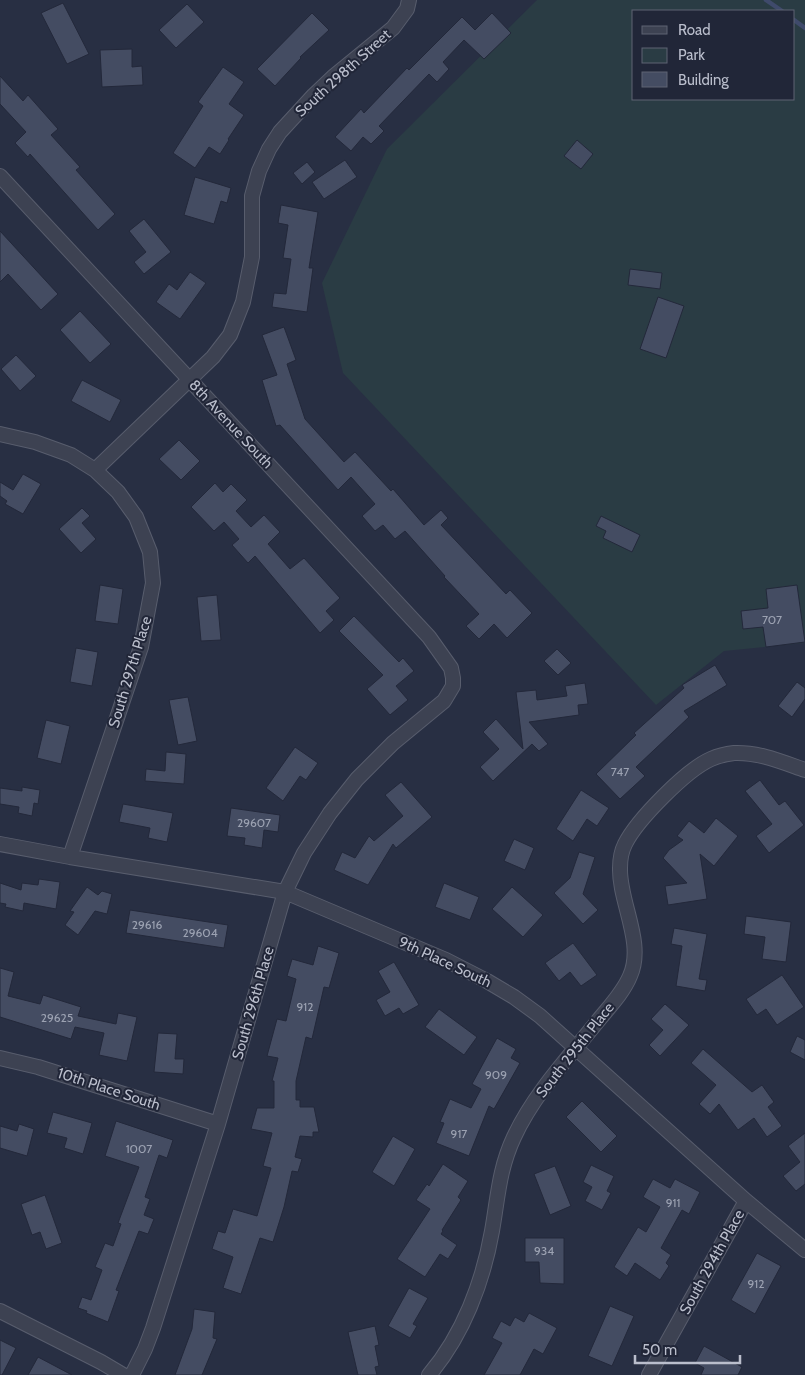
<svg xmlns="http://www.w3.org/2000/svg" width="805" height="1375" viewBox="0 0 805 1375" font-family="Cabin,sans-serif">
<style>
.green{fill:#2a3c44;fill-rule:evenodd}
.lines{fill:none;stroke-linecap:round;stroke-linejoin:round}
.stream{stroke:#3f4a6b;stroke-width:4.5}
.building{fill:#444c62;stroke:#23283a}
.minor-casing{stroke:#585d6d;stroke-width:16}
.minor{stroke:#3d4252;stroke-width:14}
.labels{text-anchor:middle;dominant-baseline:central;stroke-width:4;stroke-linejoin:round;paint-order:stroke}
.number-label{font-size:12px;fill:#9ca2b2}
.street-label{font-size:15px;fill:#babecc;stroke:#212638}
</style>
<rect width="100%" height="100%" fill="#282f43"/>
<path class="green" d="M537 0H805V643L724 651 656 705 343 373 322 283 387 149ZM634 11H794V99H634Z"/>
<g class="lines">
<path class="stream" d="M766 0 782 11
M794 20 805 28"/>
</g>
<path class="building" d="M63 3 89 54 67 64 41 13Z
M187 4 204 22 176 48 159 30Z
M312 13 329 30 300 57 301 58 275 86 257 69Z
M492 13 511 33 484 59 464 40 443 62 449 69 437 82 429 74 379 126 384 131 371 144 363 137 351 151 335 137 361 109 364 113 407 68 409 70 462 17 475 30Z
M132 49V67L142 66 143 85 102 87 100 50Z
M223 67 244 82 229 104 244 115 228 139 229 140 220 154 209 147 195 168 173 153 203 106 198 102Z
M0 76 23 101 28 95 58 129 51 135 80 167 76 170 115 214 98 230 30 154 28 157 15 143 26 132 0 104Z
M577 140 593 154 581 169 564 156Z
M345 160 357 177 324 199 312 182Z
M307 162 315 172 302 184 293 173Z
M195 177 231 188 227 203 221 201 214 224 184 215Z
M281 205 318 212 309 268H313L307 312 272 307 274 293 286 294 291 259 283 258 288 225 278 223Z
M144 219 171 252 144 274 134 262 146 252 129 231Z
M0 231 58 294 41 310 8 274 0 282Z
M630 269 662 273 660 289 628 285Z
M190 272 206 283 180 319 156 302 169 284 177 290Z
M658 297 684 306 666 358 640 349Z
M80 311 111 344 90 363 60 330Z
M284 327 296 360 287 364 305 419 344 462 355 452 391 491 393 489 424 525 441 510 448 518 441 525 506 594 510 590 532 613 507 638 494 624 479 639 466 626 479 614 444 577 445 576 405 531 395 539 383 525 375 531 362 516 375 504 351 477 338 490 280 425 276 426 262 380 277 375 262 335Z
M16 355 36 376 20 391 1 369Z
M82 380 121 400 110 422 71 401Z
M179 440 200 461 181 480 159 459Z
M23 474 41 484 23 514 5 504 7 501 0 496V482L13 490Z
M215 483 223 492 231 484 247 500 236 511 251 527 264 515 280 532 268 544 290 569 304 558 340 598 326 611 334 620 320 633 255 556 248 563 232 545 239 539 224 522 214 531 191 507Z
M82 508 90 516 82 523 96 539 81 553 59 529Z
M601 516 640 535 632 552 603 538 606 531 596 526Z
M100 585 123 589 118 624 95 621Z
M797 585 805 642 766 647 763 627 743 629 741 611 768 608 766 589Z
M217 595 221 640 201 641 197 597Z
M354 616 399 662 403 658 414 671 396 686 408 700 390 715 367 689 383 675 339 631Z
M76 648 98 652 92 686 70 682Z
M557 649 571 663 558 675 544 661Z
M715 665 727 685 684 711 689 717 636 767 645 776 620 799 596 774 636 735 634 733 684 688 682 685Z
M797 682 805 688V699L792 717 778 706Z
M585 683 588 704 578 705 579 715 529 722 548 744 539 751 532 744 493 781 480 767 499 749 483 732 496 719 523 749 516 692 536 690 537 700 567 696 565 686Z
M188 697 197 741 178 745 169 700Z
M46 720 70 726 61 764 37 758Z
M295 747 318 763 306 780 300 776 283 801 266 788Z
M166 752 186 754 184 784 145 781 146 769 165 771Z
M760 780 779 805 785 801 804 825 769 853 756 836 772 824 745 791Z
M401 782 432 817 396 848 393 844 368 885 334 870 342 852 355 858 369 836 374 841 403 816 385 795Z
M22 787 40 790 38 804 34 803 32 816 18 813 19 807 0 804V788L22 791Z
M581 790 609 808 597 826 587 819 573 841 556 829Z
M123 804 173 813 167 842 148 838 150 828 119 822Z
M231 808 280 815 278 832 264 830 262 848 244 845 245 838 227 836Z
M716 818 738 836 714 866 700 854 707 899 668 905 665 886 687 883 663 858 669 850 683 840 677 836 689 821 704 833Z
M514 839 534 848 525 870 504 861Z
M579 852 595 857 583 894 598 910 583 924 554 893 570 878Z
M39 879 60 882 56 909 24 903 23 911 5 907 6 904 0 903V883L21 890 22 883 38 885Z
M444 883 479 897 470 920 435 907Z
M87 887 98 895 102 891 112 894 107 914 95 911 78 935 65 925 74 912 70 911Z
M512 887 543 915 523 937 492 909Z
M130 910 228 925 224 948 126 933Z
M746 916 791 922 786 962 762 959 765 937 744 934Z
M674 928 707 934 699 979 707 980 705 991 676 986 682 946 671 944Z
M573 943 597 975 581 986 570 972 559 981 545 963Z
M318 946 339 953 329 988 324 987 312 1039 306 1037 296 1081V1100H300V1107H314L319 1132H313V1137L300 1136 295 1157 302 1159 298 1172 292 1171 284 1207 273 1242 260 1238 241 1294 223 1288 233 1257 212 1249 218 1231 225 1233 233 1209 257 1216 271 1168 263 1166 272 1133 251 1129 257 1108H274V1081H272L278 1058 267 1056 277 1019 286 1021 296 979 287 976 292 959 313 965Z
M394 962 419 1005 403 1014 399 1008 385 1016 376 1000 390 992 378 971Z
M0 968 14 972 8 996 40 1004 43 995 81 1007 78 1016 116 1024 118 1013 137 1017 127 1061 99 1055 104 1033 75 1027 71 1039 0 1017Z
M782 975 804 1007 777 1025 766 1009 757 1015 746 999Z
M665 1004 689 1025 660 1056 649 1045 663 1030 651 1019Z
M439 1009 477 1037 464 1055 425 1027Z
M158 1033 177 1034 175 1059H184L183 1074 154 1072Z
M797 1036 805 1040V1060L790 1052Z
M497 1038 516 1049 511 1058 520 1063 494 1109 489 1106 469 1156 436 1143 444 1123 440 1122 450 1099 471 1108 481 1089 472 1084Z
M703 1049 752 1092 762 1085 774 1102 768 1107 782 1126 767 1137 754 1118 738 1130 719 1104 710 1114 699 1104 716 1085 691 1063Z
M582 1101 617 1136 601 1152 566 1117Z
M53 1112 92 1123 83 1154 64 1148 67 1138 47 1133Z
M116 1121 173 1140 167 1158 159 1155 145 1197 150 1199 144 1215 154 1219 148 1234 139 1231 116 1290 119 1291 108 1322 86 1313 87 1311 78 1308 82 1297 91 1300 102 1270 95 1267 105 1243 113 1246 121 1224 118 1223 139 1167 105 1156Z
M19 1124 34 1129 27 1156 0 1148V1126L17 1131Z
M805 1133V1184L796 1191 783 1176 800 1162 788 1146Z
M393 1136 415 1149 394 1186 372 1172Z
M443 1164 468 1181 458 1197 461 1200 442 1230 443 1231 441 1234 457 1245 448 1259 440 1254 425 1277 397 1259 430 1209 416 1200 427 1184 429 1186Z
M591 1165 614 1176 607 1191 611 1193 602 1210 585 1201 592 1187 583 1182Z
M555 1166 571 1206 550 1215 534 1174Z
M653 1179 670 1188 675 1179 700 1192 689 1214 682 1210 661 1248 671 1255 666 1263 669 1266 660 1280 635 1263 627 1276 614 1267 638 1227 646 1232 660 1207 643 1197Z
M45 1195 62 1243 46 1249 40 1232 32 1235 21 1204Z
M525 1238H564V1284L540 1283 539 1262H525Z
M757 1253 781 1266 755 1314 731 1300Z
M409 1288 428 1298 413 1324 417 1326 410 1338 388 1326Z
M610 1306 634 1316 612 1366 588 1356Z
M194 1309 215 1312 213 1338 217 1339 202 1375H175L192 1329Z
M529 1313 557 1328 543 1354 534 1349 520 1375H484L502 1343 492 1338 501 1321 510 1326 515 1317 524 1322Z
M375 1326 379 1345 375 1346 379 1366 375 1367 377 1375H358L348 1332Z
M0 1340 16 1348 2 1375H0Z
M704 1346 742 1367 738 1375H701L704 1368 695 1363Z
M38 1357 72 1375H28Z"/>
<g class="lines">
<defs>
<path id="minor" d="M0 176 429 637 451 668 453 678V686L444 701 393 743 357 779 330 813 304 853 285 892 218 1124 153 1328 145 1349 132 1375
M0 434 35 442 71 455 95 470 118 492 136 517 150 552 153 583 141 647 70 857
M95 470 213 357 230 335 243 302 252 257V196L259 171 269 149 280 132 314 95 333 77 393 28 407 9 409 0
M0 844 70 857 285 892 446 960 487 981 514 997 540 1016 746 1201 805 1250
M0 1058 38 1067 218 1124
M0 1311 101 1362 123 1375
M429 1375C463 1335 483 1282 492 1231 498 1197 499 1169 514 1137 534 1094 568 1058 597 1022 609 1007 623 993 630 976 645 943 619 902 620 868 620 860 621 852 625 844 637 820 686 770 711 759 718 756 726 754 734 753 759 752 782 762 805 770
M649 1375 746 1201"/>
</defs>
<use href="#minor" class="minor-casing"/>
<use href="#minor" class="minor"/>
</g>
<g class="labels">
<g class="number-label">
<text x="772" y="619">707</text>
<text x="620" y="771">747</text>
<text x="254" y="822">29607</text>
<text x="147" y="924">29616</text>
<text x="200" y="932">29604</text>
<text x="305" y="1006">912</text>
<text x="57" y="1017">29625</text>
<text x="496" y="1074">909</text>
<text x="459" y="1133">917</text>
<text x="139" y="1148">1007</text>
<text x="673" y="1202">911</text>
<text x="544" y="1250">934</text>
<text x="756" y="1283">912</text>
</g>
<g class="street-label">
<text transform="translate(343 73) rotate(-42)">South 298th Street</text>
<text transform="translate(231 424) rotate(47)">8th Avenue South</text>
<text transform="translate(130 672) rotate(-73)">South 297th Place</text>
<text transform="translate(445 962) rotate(25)">9th Place South</text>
<text transform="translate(253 1003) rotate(-74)">South 296th Place</text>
<text transform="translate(575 1050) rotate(-52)">South 295th Place</text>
<text transform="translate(109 1089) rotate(18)">10th Place South</text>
<text transform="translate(712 1262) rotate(-61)">South 294th Place</text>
</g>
</g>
<rect x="632" y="10" width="162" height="90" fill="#212638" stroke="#5e6373"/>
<rect x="642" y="26" width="25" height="8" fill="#3d4252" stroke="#5e6373"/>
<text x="678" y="35" font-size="15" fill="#babecc">Road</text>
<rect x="642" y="48" width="25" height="15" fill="#2a3c44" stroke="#5e6373"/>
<text x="678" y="60" font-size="15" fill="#babecc">Park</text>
<rect x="642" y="72" width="25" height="15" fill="#444c62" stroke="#5e6373"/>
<text x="678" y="85" font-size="15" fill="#babecc">Building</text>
<path d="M635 1355v8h105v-8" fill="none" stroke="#babecc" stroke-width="2.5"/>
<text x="642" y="1355" font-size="15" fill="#babecc" stroke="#212638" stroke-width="4" paint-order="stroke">50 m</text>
</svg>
